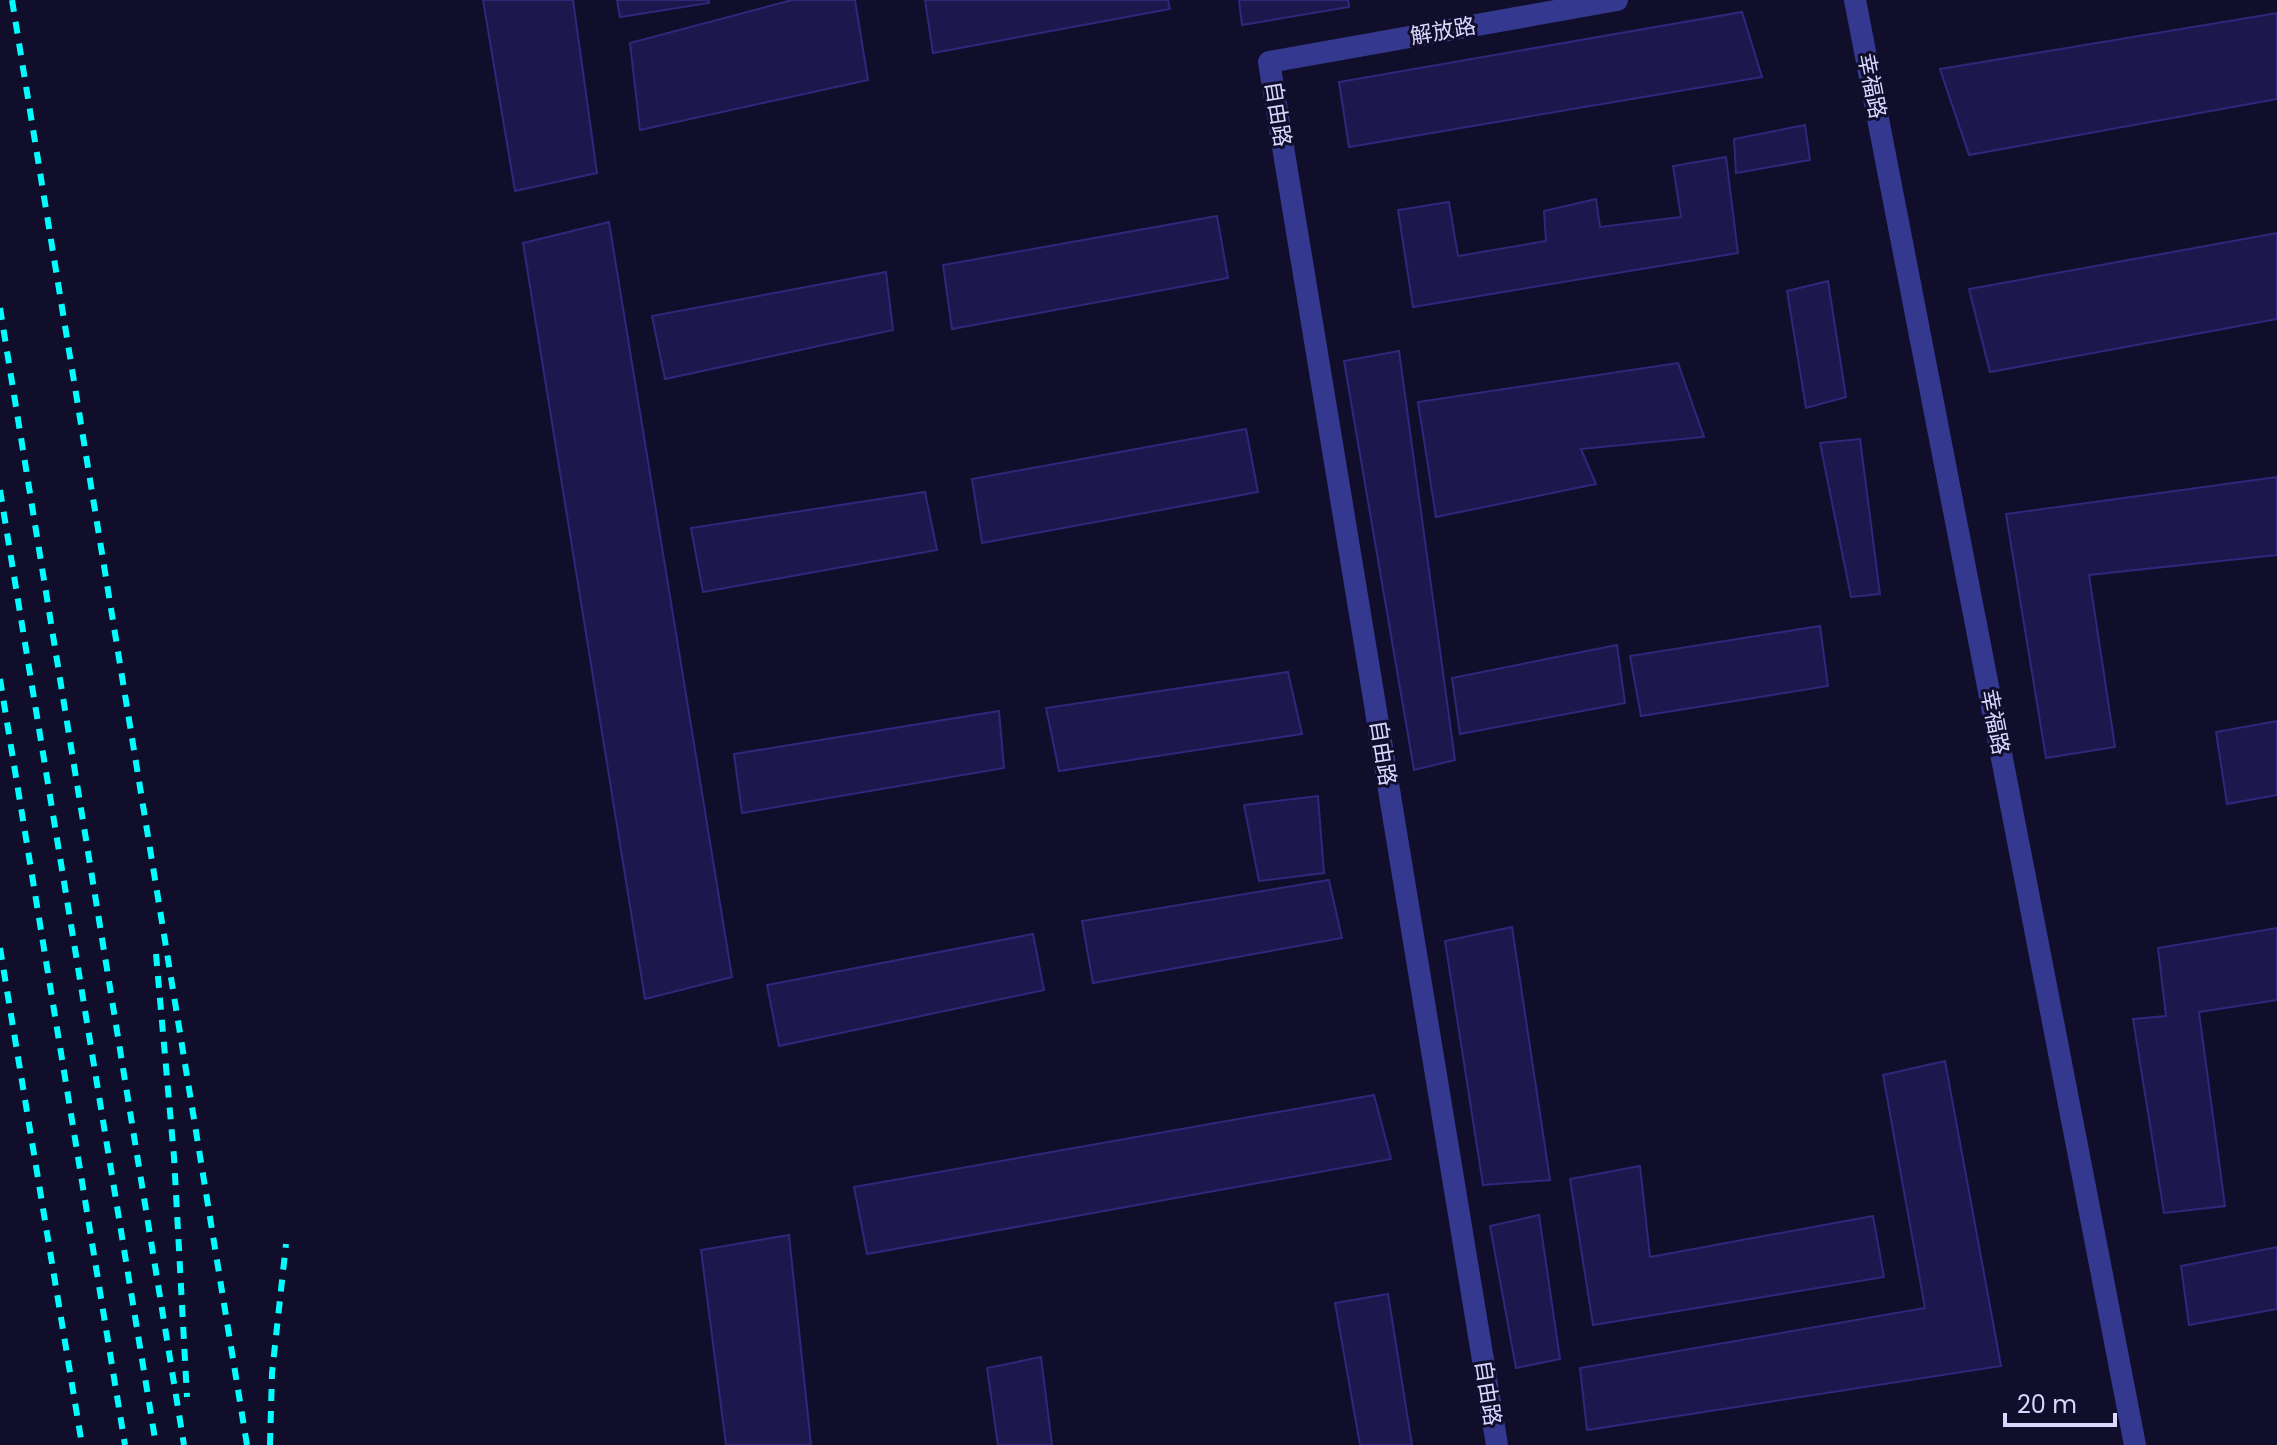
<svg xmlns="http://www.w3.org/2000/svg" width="2277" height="1445" viewBox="0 0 2277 1445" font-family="Poppins,'Noto Sans SC',sans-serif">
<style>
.building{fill:#1d174e;stroke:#30277c;stroke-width:2}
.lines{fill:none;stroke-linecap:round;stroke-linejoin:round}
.minor{stroke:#34398f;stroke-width:22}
.rail{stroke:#03fdff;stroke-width:6;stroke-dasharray:12 10;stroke-linecap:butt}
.labels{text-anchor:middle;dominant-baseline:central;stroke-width:6;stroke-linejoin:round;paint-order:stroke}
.street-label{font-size:22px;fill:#d8d7ff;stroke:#100e2b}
</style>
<rect width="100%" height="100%" fill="#100e2b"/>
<path class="building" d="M483 0H573L597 173 515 191Z
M617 0H709V3L620 17Z
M792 0H855L868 80 640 130 630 43Z
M925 0H1168L1170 9 933 53Z
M1239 0H1348L1349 7 1242 25Z
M1742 12 1762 77 1349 147 1339 82Z
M2277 13V99L1969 155 1940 69Z
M1805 125 1810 160 1736 173 1734 139Z
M1726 157 1738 253 1413 307 1398 210 1449 202 1458 256 1546 241 1544 211 1596 199 1600 227 1681 217 1673 166Z
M1217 216 1228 278 952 329 943 265Z
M609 222 732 977 645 999 523 243Z
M2277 233V319L1990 372 1969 289Z
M886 272 893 330 665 379 652 316Z
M1828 281 1846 397 1806 408 1787 291Z
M1399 351 1455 760 1414 770 1344 361Z
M1678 363 1704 437 1581 449 1596 484 1436 517 1418 402Z
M1246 429 1258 492 982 543 972 479Z
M1860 439 1880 594 1851 597 1820 443Z
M2277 477V555L2089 575 2115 747 2046 758 2006 514Z
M925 492 937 550 703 592 691 528Z
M1820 626 1828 686 1641 716 1630 656Z
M1617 645 1625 703 1460 734 1452 678Z
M1288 672 1302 734 1059 771 1046 708Z
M999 711 1004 768 742 813 734 754Z
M2277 721V795L2227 804 2216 732Z
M1318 796 1324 873 1259 881 1244 805Z
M1329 880 1342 938 1093 983 1082 921Z
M1512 927 1550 1180 1483 1185 1445 941Z
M2277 928V1000L2199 1012 2225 1206 2164 1213 2133 1019 2166 1016 2158 948Z
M1033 934 1044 990 779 1046 767 985Z
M1945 1061 2001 1366 1587 1430 1580 1368 1925 1308 1883 1075Z
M1374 1095 1391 1159 867 1254 854 1187Z
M1640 1166 1650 1257 1873 1216 1884 1277 1593 1325 1570 1179Z
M1539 1215 1560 1359 1516 1368 1490 1226Z
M789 1235 811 1445H726L701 1250Z
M2277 1247V1309L2189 1325 2181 1266Z
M1388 1294 1412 1445H1360L1335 1303Z
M1041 1357 1052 1445H998L987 1368Z"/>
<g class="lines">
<path class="minor" d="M1855 0 2135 1445
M1497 1445 1269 62 1617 0"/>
<path class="rail" d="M12 0 247 1445
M0 308 184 1445
M0 490 156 1445
M0 679 125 1445
M0 948 82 1445
M156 954 174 1157 187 1397
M270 1445 272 1373 286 1244"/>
</g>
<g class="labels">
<g class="street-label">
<text transform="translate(1443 31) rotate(-10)">解放路</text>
<text transform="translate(1872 86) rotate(79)">幸福路</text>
<text transform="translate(1278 114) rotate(81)">自由路</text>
<text transform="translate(1995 722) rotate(79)">幸福路</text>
<text transform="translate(1383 753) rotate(81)">自由路</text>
<text transform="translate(1488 1393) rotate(81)">自由路</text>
</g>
</g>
<path d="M2005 1413v12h110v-12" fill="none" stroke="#d8d7ff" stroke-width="4"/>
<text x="2017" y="1413" font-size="24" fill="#d8d7ff" stroke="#100e2b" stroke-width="6" paint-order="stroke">20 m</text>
</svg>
